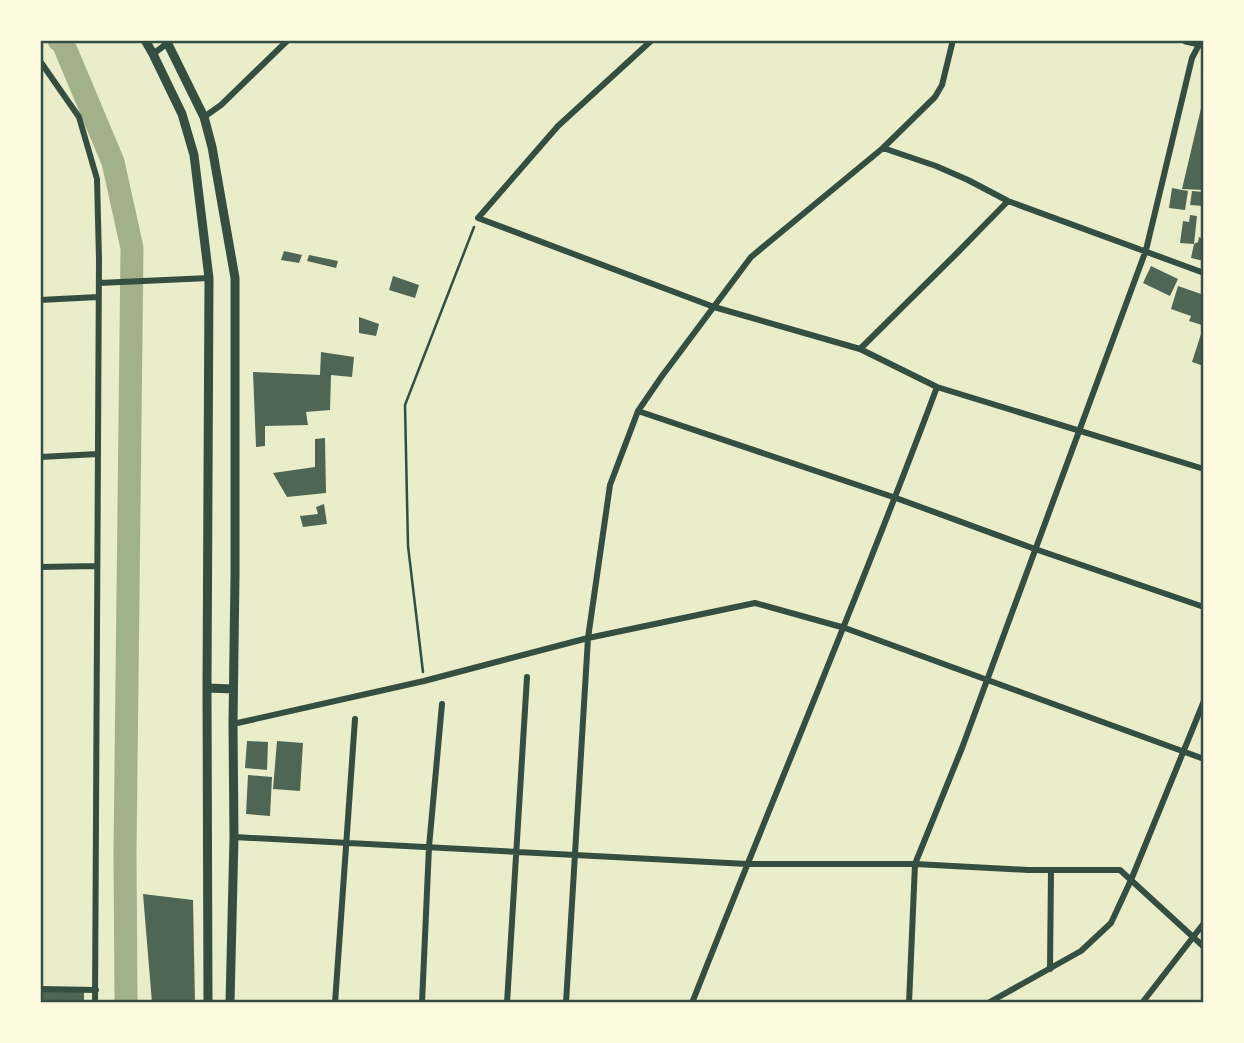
<svg xmlns="http://www.w3.org/2000/svg" width="1244" height="1043" viewBox="0 0 1244 1043" font-family="'Libre Baskerville',serif">
<style>
.lines{fill:none;stroke-linecap:round;stroke-linejoin:round}
.river{stroke:#a3b18a;stroke-width:23}
.building{fill:#4f6655}
.path{stroke:#344e41;stroke-width:2.5}
.minor{stroke:#344e41;stroke-width:6}
.secondary{stroke:#344e41;stroke-width:9}
.neatline{fill:none;stroke:#344e41;stroke-width:2.5}
</style>
<rect width="100%" height="100%" fill="#e9edc9"/>
<g class="lines">
<path class="river" d="M59 40 63 43 113 162 132 248 125 853 126 1003"/>
</g>
<path class="building" d="M1203 100 1204 190 1182 189Z
M1172 188 1188 191 1185 210 1169 208Z
M1192 191 1204 192V206L1190 205Z
M1190 215 1197 216 1194 244 1180 243 1183 221 1189 222Z
M1202 230H1204V261L1191 258 1194 244 1198 242 1199 237 1201 238Z
M284 251 302 255 299 263 281 260Z
M309 255 338 261 336 268 307 261Z
M1151 266 1178 279 1170 296 1143 283Z
M393 276 419 285 415 298 389 290Z
M1178 286 1204 295V321L1202 325 1189 321 1191 316 1171 309Z
M359 317 379 324 376 336 359 333Z
M1201 334 1204 335V366L1192 362Z
M321 352 354 357 352 377 331 375 330 410 306 412 308 425 265 426V446L256 447 253 372 320 375Z
M325 438 326 493 287 497 273 473 315 467V439Z
M324 504 327 524 303 527 300 516 318 514 316 507Z
M247 741 268 742 267 770 245 768Z
M277 741 303 743 300 791 273 789Z
M248 775 272 777 270 816 246 814Z
M143 894 193 900 195 1003H152Z
M40 992H84V1003H40Z"/>
<g class="lines">
<path class="path" d="M423 672 408 546 405 405 474 227"/>
<path class="minor" d="M652 40 558 126 478 218 714 307 860 349 937 387 1204 469
M153 54 169 42
M40 61 79 117 97 179 99 259 95 1003
M204 117 221 105 288 40
M883 148 936 166 968 180 1008 201 1204 273
M99 283 209 278
M40 300 98 297
M860 349 958 252 1008 201
M638 411 896 498 1035 549 1204 607
M40 457 98 454
M40 567 97 566
M233 724 424 681 588 638 755 603 845 628 1204 759
M234 837 747 864H915L1028 870H1120L1204 947
M1050 969 1051 870
M40 989 96 990
M335 1003 355 719
M422 1003 429 847 442 704
M507 1003 527 677
M566 1003 588 638 610 485 638 411 662 376 751 257 883 148 935 97 942 85 953 40
M692 1003C773 797 860 594 937 387
M909 1003 915 864 962 748 1146 250 1192 58 1200 43
M988 1003 1081 951 1111 923 1131 880 1204 701
M1142 1003 1204 923"/>
<path class="secondary" d="M145 40 153 54 182 114 194 155 209 278 207 688 208 1003
M166 40 204 117 212 147 235 278V575L233 724 234 837 230 1003
M1186 40 1204 44
M207 688 233 689"/>
</g>
<rect width="1244" height="1043" fill="none" stroke="#fefae0" stroke-width="84"/>
<rect x="42" y="42" width="1160" height="959" class="neatline"/>
</svg>
